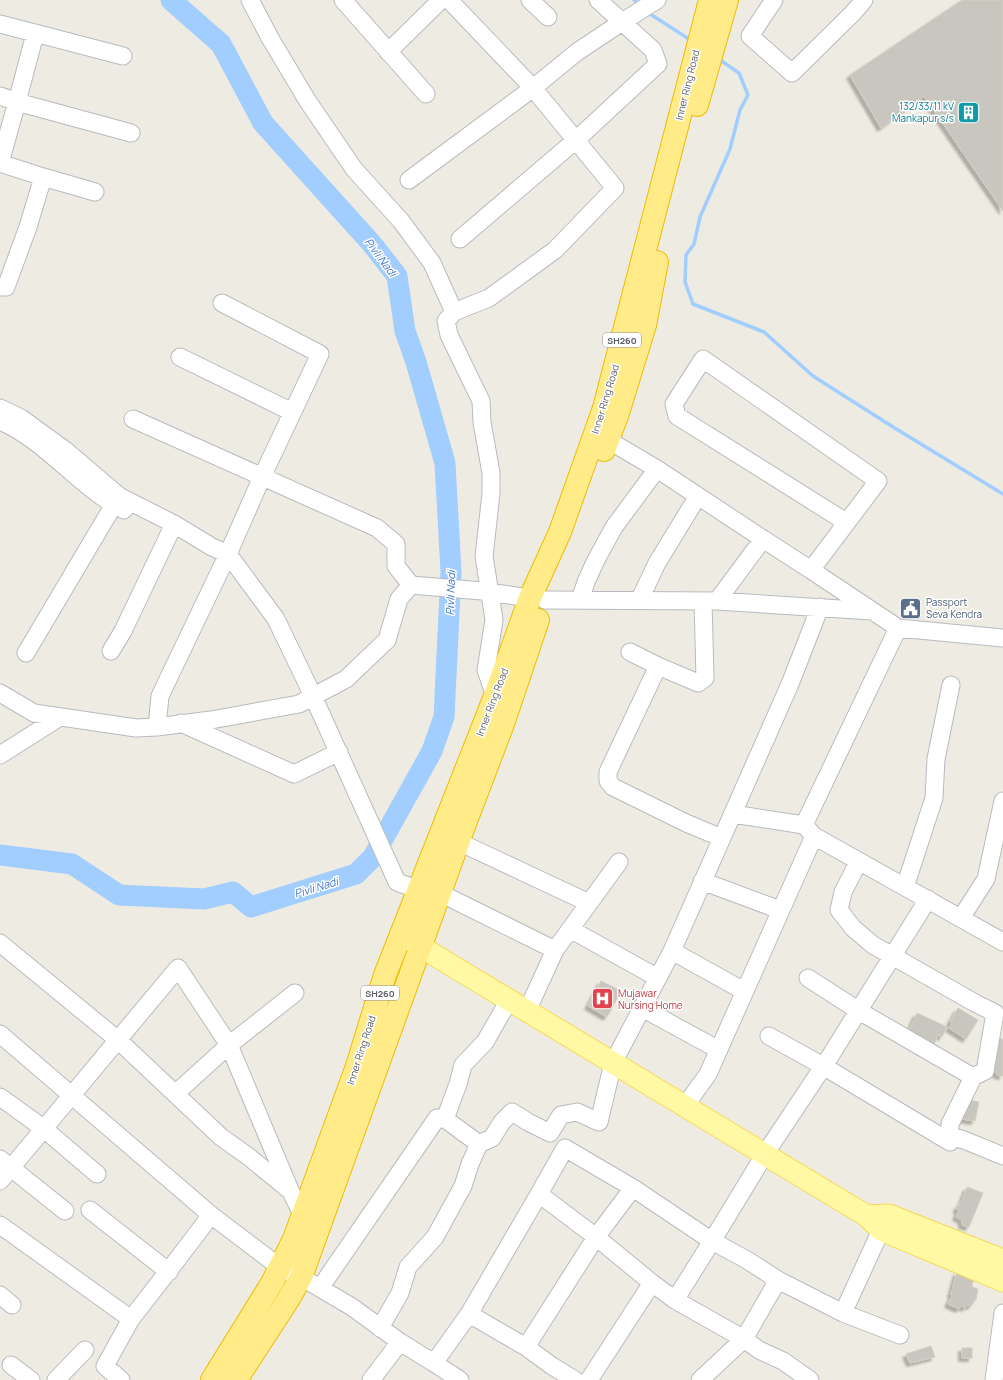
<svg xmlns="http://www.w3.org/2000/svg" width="1003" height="1380" viewBox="0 0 1003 1380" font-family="Manrope,sans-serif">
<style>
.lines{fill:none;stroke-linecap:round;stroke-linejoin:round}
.stream{stroke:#a1cdff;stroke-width:3.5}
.river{stroke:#a1cdff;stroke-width:21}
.building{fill:#c9c6bf;stroke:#d3cfc0;filter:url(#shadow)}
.minor-casing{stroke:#b7babf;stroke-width:19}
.major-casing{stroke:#f7d852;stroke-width:23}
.highway-casing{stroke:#f0bb00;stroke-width:24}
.minor{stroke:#fff;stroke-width:17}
.major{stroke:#fff9a6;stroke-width:21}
.highway{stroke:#ffeb88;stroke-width:22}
.labels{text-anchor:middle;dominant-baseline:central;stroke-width:3;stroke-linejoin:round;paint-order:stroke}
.shield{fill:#fff;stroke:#8c8e92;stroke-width:1}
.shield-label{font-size:9px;font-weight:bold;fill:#5a5e64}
.street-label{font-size:10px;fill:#5a5e64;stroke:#fff}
.culture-label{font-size:10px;fill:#0d838f;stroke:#fff;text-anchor:end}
.service-label{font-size:10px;fill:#4e5e75;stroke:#fff;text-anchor:start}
.health-label{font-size:10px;fill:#be3a42;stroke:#fff;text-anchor:start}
.water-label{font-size:11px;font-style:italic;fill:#3e75c8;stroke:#fff}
</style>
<defs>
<filter id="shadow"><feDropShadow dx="-3.5" dy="3.5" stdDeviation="1" flood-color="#0004"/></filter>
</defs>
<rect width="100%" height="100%" fill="#eeece2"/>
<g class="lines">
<path class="stream" d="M634 0 640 5
M647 12 692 41
M717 58 739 73 748 95 740 110 730 149 700 217 694 244 686 255 685 282 693 304 764 332 813 376 893 427 1003 494"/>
<path class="river" d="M0 855 72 864 119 895 204 899 233 892 251 907 356 874 373 857 432 751 444 717 451 572 445 463 416 362 405 331 397 276 372 244 263 123 221 44 171 0"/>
</g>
<path class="building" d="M962 0H1003V211L924 96 881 128 850 75Z
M601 981 621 991 607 1017 588 1006Z
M958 1008 978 1020 966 1039 949 1028 952 1023 950 1022Z
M917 1013 947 1027 942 1037 938 1035 933 1047 907 1035Z
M994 1038 1003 1039V1076L997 1075 996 1072 991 1071Z
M964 1099 979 1102 975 1121 961 1119Z
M967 1187 983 1193 969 1227 962 1225V1220L956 1217 959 1210 956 1209 962 1201Z
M957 1272 974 1277 972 1287 978 1289 976 1299 971 1306 968 1305 965 1308 962 1306 959 1309 948 1304 952 1296 951 1294Z
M931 1346 935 1357 910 1363 906 1354Z
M962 1348H972V1358H962Z"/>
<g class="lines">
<defs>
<path id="minor" d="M250 0 270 38 307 100 354 169 401 221 432 263 454 312
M343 0 426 94
M449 0 533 88 615 188 555 250 489 298 454 312 446 321 449 335 481 401 482 422 491 473V494L484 556 494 620 486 670 495 696
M530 0 548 17
M774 0 750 36 792 73 853 13 864 0
M0 24 123 56
M35 34 17 102 131 133
M388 52 441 0
M0 96 17 102 0 163
M43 177 95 192
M409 180 533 88 577 52 622 22 598 0
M460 239 576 140 658 64 653 50 622 22 657 0
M0 287H6L28 227 43 177 0 163
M180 357 292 412
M0 408 21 418 65 450 119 496 174 524 212 547 228 554 276 619 313 696 397 882C410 888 426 890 440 893L555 950 619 862
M133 419 377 528 396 544V566L411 585 482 591 530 598
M0 421C47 441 78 487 124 510
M597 435 608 440 657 469 763 539
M846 522 677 416 674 404 703 359 878 481 811 570 898 628 1003 638
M545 600 717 601 872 611
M580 600 586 582 595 562 614 527 657 469
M639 601 657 563 698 496
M717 601 763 539 811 570
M898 628 804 825 814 836 1003 942
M111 651 123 631 174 524
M630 652 658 666 608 772V781L613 787 686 823 722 838
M26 653 119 496
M658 666 698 683 705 678 703 601
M0 693 34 713 136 728 157 727 211 720 299 704 346 679 387 640 399 599 411 585
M181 723 294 774 339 752
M157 727 160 696 228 554 262 477 320 354 222 303
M0 755 60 717
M733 814 804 825
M459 842 589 903
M859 861 843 892 839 910 853 928 873 945 975 1003 995 1013 985 1071 973 1077
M702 881 780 910
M905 887 934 798 936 759 951 685
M961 918 986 879 1003 801
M570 929 658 978
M0 943 118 1040 221 1137 249 1157 288 1189
M672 951 744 991
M642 1008 719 1050
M527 1011 555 950
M0 1034 211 1215 281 1268 301 1277 352 1307 400 1342 434 1363
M769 1036 823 1066 950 1142V1124L973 1077 859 1011 808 978
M175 1094 229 1045 295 993
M0 1097 43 1128 97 1174
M685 1106 708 1074 814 836
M950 1136 964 1140 1003 1156
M479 1144 492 1138 502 1122 512 1112 528 1122 550 1133 561 1115 577 1112 599 1122 613 1063 672 951 790 684 820 607
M0 1159 65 1211
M0 1181 178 968 229 1045 290 1190 303 1216
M90 1210 169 1272
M0 1225 131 1319
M778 1280 747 1260 712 1241 675 1300 744 1339 778 1280 843 1313 881 1230
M652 1283 596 1237 539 1194 565 1148 633 1188 712 1241 765 1154 829 1058 928 899
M320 1288 437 1118 445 1119
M0 1295 12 1305
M843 1313 900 1335
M380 1328 400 1293 408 1267 435 1237 463 1186 470 1164 479 1144 445 1119 458 1084 463 1065 485 1042 509 1000
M526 1347 469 1314 539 1194
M11 1365 31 1380
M56 1380 85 1350
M121 1380 105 1366 131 1319 180 1256 211 1215
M371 1380 400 1342
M460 1380 434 1363 469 1314
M575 1380 552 1366 526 1347 596 1237 633 1188
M589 1380 652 1283 675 1300
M700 1380 744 1339 759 1350 783 1361 810 1380
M994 1380 1003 1313"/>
<path id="major" d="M406 936 421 947 867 1216 881 1230 1003 1281
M867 1216 889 1215 1003 1260"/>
<path id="highway" d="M697 105 727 0
M604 450 618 413 645 325 657 262
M212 1380 272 1283 294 1239 357 1066 385 975 495 696 530 598 560 532 604 408 710 0
M236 1380 288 1300 301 1277 463 829 503 724 538 620"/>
</defs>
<use href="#minor" class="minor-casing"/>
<use href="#major" class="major-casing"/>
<use href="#highway" class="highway-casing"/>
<use href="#minor" class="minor"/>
<use href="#major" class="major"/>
<use href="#highway" class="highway"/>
</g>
<defs>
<symbol id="building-square" viewBox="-11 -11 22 22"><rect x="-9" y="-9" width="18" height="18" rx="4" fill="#0f9aa8" stroke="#fff"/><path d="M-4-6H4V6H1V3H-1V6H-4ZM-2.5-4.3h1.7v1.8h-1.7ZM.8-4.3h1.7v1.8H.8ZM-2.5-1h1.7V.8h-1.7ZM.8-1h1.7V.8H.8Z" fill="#fff"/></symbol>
<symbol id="civic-square" viewBox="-11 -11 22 22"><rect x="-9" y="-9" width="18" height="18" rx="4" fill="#5c6f8a" stroke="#fff"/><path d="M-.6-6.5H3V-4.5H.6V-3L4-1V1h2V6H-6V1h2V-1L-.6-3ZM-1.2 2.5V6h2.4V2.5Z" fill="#fff"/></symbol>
<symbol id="hospital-square" viewBox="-11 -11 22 22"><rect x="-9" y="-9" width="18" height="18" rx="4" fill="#e0444e" stroke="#fff"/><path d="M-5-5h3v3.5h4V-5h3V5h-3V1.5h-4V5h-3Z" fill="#fff"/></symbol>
</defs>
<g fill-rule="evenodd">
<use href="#building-square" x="956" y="100" width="25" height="25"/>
<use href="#civic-square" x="898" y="596" width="25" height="25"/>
<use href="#hospital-square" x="590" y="986" width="25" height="25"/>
</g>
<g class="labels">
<g class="shield">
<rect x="603" y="333" width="38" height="14" rx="3"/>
<rect x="361" y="986" width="38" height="14" rx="3"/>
</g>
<g class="shield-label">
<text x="622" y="340">SH260</text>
<text x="380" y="993">SH260</text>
</g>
<g class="street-label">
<text transform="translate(687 85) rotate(-76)">Inner Ring Road</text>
<text transform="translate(605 399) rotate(-73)">Inner Ring Road</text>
<text transform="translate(492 702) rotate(-69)">Inner Ring Road</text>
<text transform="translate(361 1050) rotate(-72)">Inner Ring Road</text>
</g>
<g class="culture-label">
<text x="954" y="106">132/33/11 kV<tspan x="954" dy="12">Mankapur s/s</tspan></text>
</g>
<g class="service-label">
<text x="926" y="602">Passport<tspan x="926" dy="12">Seva Kendra</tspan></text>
</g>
<g class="health-label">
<text x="618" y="993">Mujawar<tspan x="618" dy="12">Nursing Home</tspan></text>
</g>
<g class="water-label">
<text transform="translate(381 257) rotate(53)">Pivli Nadi</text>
<text transform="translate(450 593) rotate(-88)">Pivli Nadi</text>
<text transform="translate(316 887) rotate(-17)">Pivli Nadi</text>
</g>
</g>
</svg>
